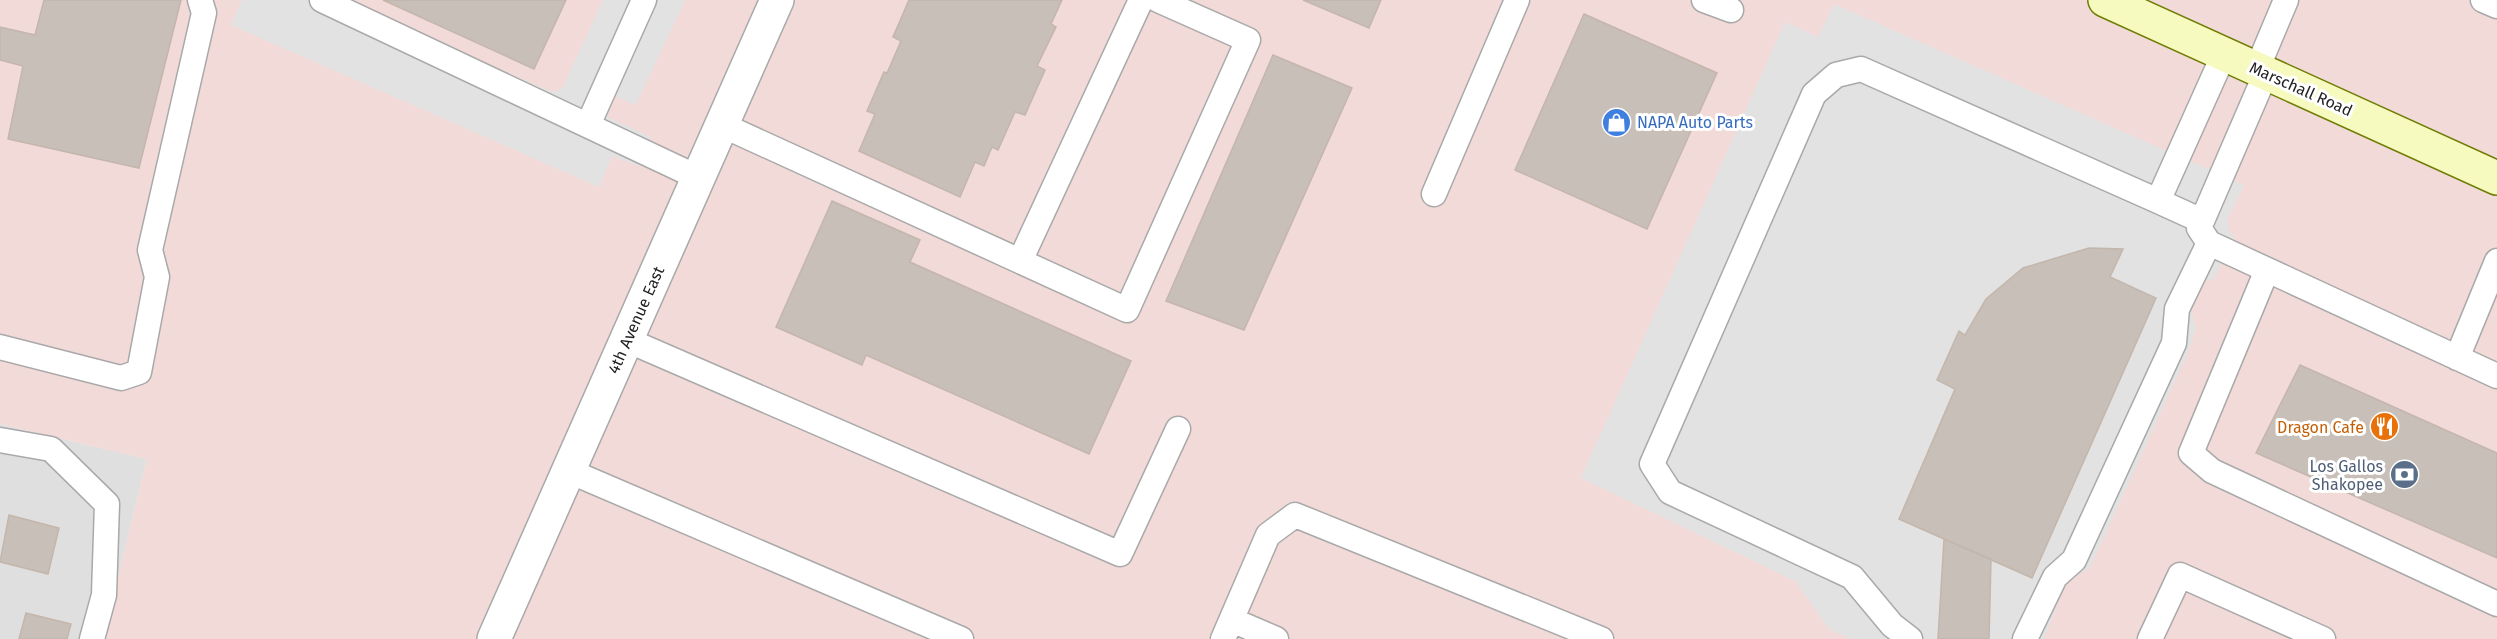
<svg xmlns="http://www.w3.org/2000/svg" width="2497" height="639" viewBox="0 0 2497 639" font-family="'Fira Sans',sans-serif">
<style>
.residential{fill:#e0dfdf}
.commercial{fill:#f2dad9}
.parking{fill:#e2e2e2}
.building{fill:#c7bfb8;stroke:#c4b6ab;stroke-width:1.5}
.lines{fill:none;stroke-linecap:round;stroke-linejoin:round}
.service-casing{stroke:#a9a9a9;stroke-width:27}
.tertiary-casing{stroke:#a9a9a9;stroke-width:36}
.secondary-casing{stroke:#707d05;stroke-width:36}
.service{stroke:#fff;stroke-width:24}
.tertiary{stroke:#fff;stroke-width:33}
.secondary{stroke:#f7fabf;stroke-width:33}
.labels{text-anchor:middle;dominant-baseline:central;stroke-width:6;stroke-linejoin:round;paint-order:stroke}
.street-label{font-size:16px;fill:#222;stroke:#fff}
.shop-label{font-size:16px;fill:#366cbe;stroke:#fff;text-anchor:start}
.food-label{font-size:16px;fill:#c56008;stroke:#fff;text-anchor:end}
.service-label{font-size:16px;fill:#4e5e75;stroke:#fff;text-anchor:end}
</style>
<rect width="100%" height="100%" fill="#f2efe9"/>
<path class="residential" d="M0 424 147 459 103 639H0Z"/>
<path class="commercial" d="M0 0H2497V639H103L147 459 0 424Z"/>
<path class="parking" d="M242 0H342L552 92 562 89 603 0H685L636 105 612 95 603 115 651 137 638 166 612 156 599 187 231 25Z
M1834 4 2244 185 2228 217V230L2234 236 2214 279 2200 282 2190 306 2196 329 2186 357 2090 568 2066 582 2044 639H1850L1829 629 1795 581 1581 478 1785 22 1818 37Z"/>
<path class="building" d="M44 0H181L139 168 8 139 23 66 0 60V27L35 35Z
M383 0H566L534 69Z
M909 0H1062L1051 24 1056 27 1037 66 1045 70 1025 115 1015 112 998 150 992 147 984 166 975 162 960 197 859 151 875 114 867 111 884 72 887 73 901 41 893 37Z
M1303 0H1381L1369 28Z
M1584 14 1717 73 1647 229 1515 170Z
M1273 55 1352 88 1244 330 1166 301Z
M832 201 920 240 910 262 1131 361 1089 454 866 355 862 365 776 327Z
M2089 248 2123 249 2110 277 2156 298 2032 578 1899 519 1955 389 1937 380 1959 331 1965 335 1986 299 2023 268Z
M2300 365 2497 453V558L2256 453Z
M9 515 59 528 48 574 0 562Z
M1944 539 1991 559 1989 639H1938Z
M26 613 71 624 67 639H19Z"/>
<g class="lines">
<defs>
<path id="service" d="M322 0 699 178
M1704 0 1731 10
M2483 0 2497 6
M2257 69 2286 0
M588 125 644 0
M722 125 1127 310 1248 40 1158 0
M1434 194 1517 0
M2158 201 2202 221
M2209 243 2497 376
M1020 261 1141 0
M2267 270 2191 453 2212 471 2497 604
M627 340 1120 554 1178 429
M0 347 121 378 139 372 157 277 150 250 204 13 200 0
M2457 358 2497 261
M0 440 51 449 107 504 104 595 92 639
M569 471 961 639
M1232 620 1276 639
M1223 639 1268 535 1295 515 1601 639
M1910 639 1892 625 1852 577 1670 492 1652 464 1814 94 1836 75 1861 69 2158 201 2224 54
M2025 639 2055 577 2074 560 2174 343 2177 309 2209 243 2199 228 2266 73
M2150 639 2180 575 2323 639"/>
<path id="tertiary" d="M494 639 777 0"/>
<path id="secondary" d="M2105 0 2497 178"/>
</defs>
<use href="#service" class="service-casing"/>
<use href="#tertiary" class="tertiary-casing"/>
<use href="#secondary" class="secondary-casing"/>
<use href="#service" class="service"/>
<use href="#tertiary" class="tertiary"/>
<use href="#secondary" class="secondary"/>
</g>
<defs>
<symbol id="shop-disc" viewBox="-11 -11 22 22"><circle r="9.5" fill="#3f7fe0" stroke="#fff"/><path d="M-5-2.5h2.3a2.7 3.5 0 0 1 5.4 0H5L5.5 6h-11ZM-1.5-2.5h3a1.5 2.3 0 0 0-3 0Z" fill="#fff"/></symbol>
<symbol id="restaurant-disc" viewBox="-11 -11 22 22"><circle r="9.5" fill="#e8710a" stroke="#fff"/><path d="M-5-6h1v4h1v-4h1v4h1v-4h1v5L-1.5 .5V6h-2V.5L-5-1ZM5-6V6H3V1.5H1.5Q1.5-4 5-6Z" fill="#fff"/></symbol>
<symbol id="bank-disc" viewBox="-11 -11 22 22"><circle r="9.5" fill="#5c6f8a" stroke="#fff"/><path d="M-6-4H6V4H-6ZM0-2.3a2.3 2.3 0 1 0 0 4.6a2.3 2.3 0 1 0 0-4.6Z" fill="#fff"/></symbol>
</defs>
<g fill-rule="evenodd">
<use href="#shop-disc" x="1600" y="106" width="33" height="33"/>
<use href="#restaurant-disc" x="2368" y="410" width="33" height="33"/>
<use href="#bank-disc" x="2388" y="458" width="33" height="33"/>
</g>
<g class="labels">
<g class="street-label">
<text transform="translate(2301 89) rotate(24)">Marschall Road</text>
<text transform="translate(636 320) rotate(-66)">4th Avenue East</text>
</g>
<g class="shop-label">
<text x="1637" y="122">NAPA Auto Parts</text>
</g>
<g class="food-label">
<text x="2364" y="427">Dragon Cafe</text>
</g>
<g class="service-label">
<text x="2383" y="466">Los Gallos<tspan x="2383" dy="18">Shakopee</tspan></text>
</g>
</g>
</svg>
